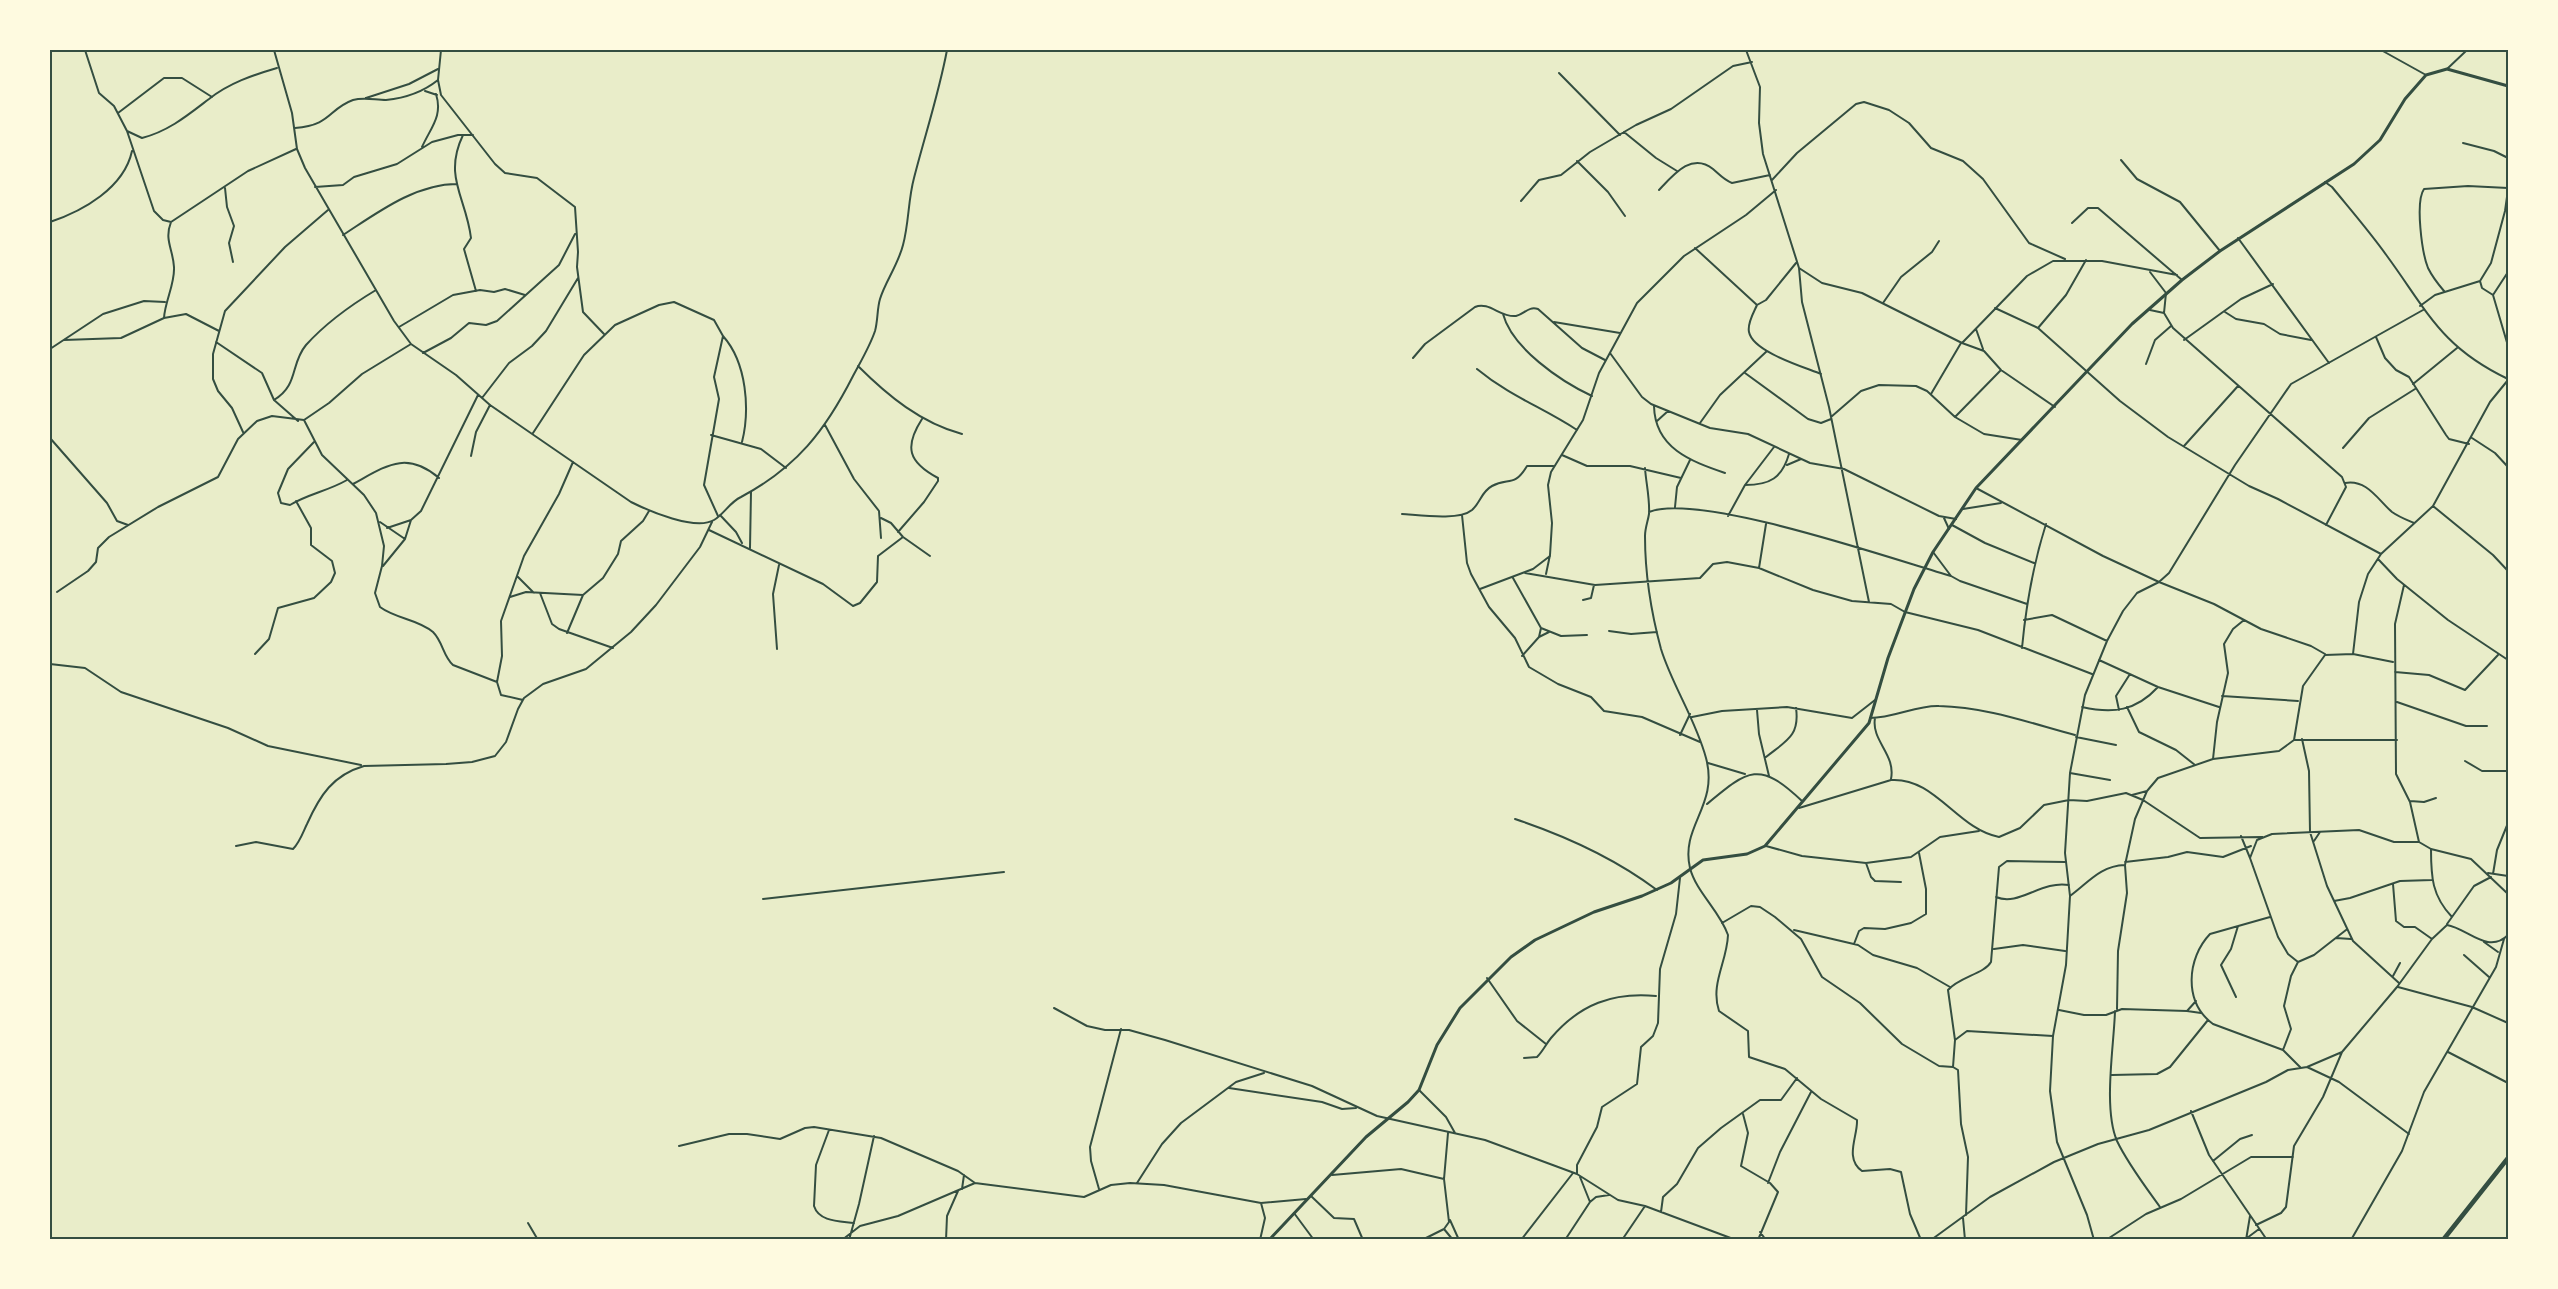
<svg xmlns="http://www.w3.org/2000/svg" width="2558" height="1289" viewBox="0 0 2558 1289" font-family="Quicksand,sans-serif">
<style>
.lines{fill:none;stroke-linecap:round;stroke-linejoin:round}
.minor{stroke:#344e41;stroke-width:2}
.tertiary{stroke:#344e41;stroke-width:3}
.primary{stroke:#344e41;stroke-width:4.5}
.neatline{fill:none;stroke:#344e41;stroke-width:2}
</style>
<rect width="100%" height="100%" fill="#e9edc9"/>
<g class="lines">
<path class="minor" d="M85 50 99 93 114 106 127 131 142 138C169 131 188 115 209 99 229 83 253 75 277 68
M274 50 292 113 297 149 305 168 394 321 411 344 456 375 490 405 631 502C649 511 695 531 714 520 724 514 730 502 741 497 797 467 825 431 853 376 861 361 870 346 875 331 878 320 877 309 880 299 885 282 898 265 903 245 909 223 908 200 914 178 925 135 939 93 947 50
M441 50 438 80 441 95 495 164 505 173 537 178 575 207 578 252 577 267 583 312 604 334
M1746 50 1760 87 1759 123 1763 154 1799 268 1822 283 1862 293 1962 343 1984 351 2001 370 2055 407
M2381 50 2426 75
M2447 69 2467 50
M1559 73 1620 135
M425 91 437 95
M366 98 409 84 438 69
M118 113 164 78H182L212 97
M295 128C332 125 328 109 353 100 364 97 375 100 386 100 406 98 423 92 438 80
M127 131 154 211 163 220 171 222 248 171 296 149
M1624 132 1656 158 1677 171
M463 135C443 177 466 197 471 238L464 249 476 291
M2463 143 2494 151 2508 158
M422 147C431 127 443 116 436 94
M2121 160 2137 179 2180 202 2220 251
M1577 161 1608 192 1625 216
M1772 180 1797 153 1856 104 1864 102 1889 110 1909 123 1931 148 1963 161 1983 179 2029 243 2065 259
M2325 182 2332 187C2350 209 2370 232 2387 256 2428 312 2441 347 2508 379
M315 187 343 185 354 177 397 164 432 142 458 135H473
M225 188 227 207 234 226 229 243 233 262
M1659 190C1674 174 1692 152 1713 169 1720 175 1724 180 1732 183L1770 175
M1521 201 1539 180 1561 175 1590 152 1636 125 1671 109 1733 66 1752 62
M50 222C83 211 124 188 132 151
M2072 223 2088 208H2098L2182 280
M343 235C377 213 415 184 457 184
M2238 238 2329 363
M1695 248 1757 305 1766 300 1796 263
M1799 268 1802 302 1829 407 1869 602
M2150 272 2166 293 2164 313 2173 328 2342 477 2346 487 2326 525
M2508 272 2493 295 2508 346
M2444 291C2438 284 2432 276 2428 268 2422 253 2415 202 2424 189L2468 186 2508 188
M2493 295 2482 288 2480 281 2491 263 2505 211 2508 190
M1883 303 1901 277 1932 252 1939 241
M1757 305C1754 312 1747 323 1749 332 1753 352 1804 367 1821 374
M2420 306 2435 295 2480 281
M1995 308 2038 328 2120 401 2168 437 2249 486 2278 499 2381 554
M2150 310 2164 313
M2225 312 2236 319 2264 324 2280 334 2311 340
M1503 314C1512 348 1560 381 1592 396
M164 318C165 301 175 284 174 267 173 249 164 240 171 222
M1554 322 1620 333
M399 327 453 295 480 290 494 292 505 289 525 295
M2038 328 2066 295 2086 260
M1976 329 1983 349
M723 336C747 363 750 410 742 442
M2376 337 2385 358 2396 370 2409 377 2446 435 2449 439 2469 444
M64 340 121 338 164 318 186 314 219 331
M2184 340 2241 299 2273 284
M216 342 262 373 274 400 298 421
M1962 343 2027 276 2053 261H2102L2177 275
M50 349 103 314 144 301 165 302
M423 353 451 338 469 323 486 325 497 321 559 265 575 234
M1610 353 1642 397 1651 404 1710 428 1748 434 1810 463 1844 469 1939 516 1956 519
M1413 358 1425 344 1475 307C1489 301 1501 318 1516 316 1525 314 1528 306 1538 309L1582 348 1605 360
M2146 364 2155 340 2171 326
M858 366C888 396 921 423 962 434
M1477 369C1511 397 1542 407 1577 430
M1745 373 1808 419 1821 423 1831 419
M2413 384 2457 348
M1931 394 1961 343
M482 398 509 363 532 346 546 331 578 278
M274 400C299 385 290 364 306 345 325 324 351 305 376 290
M1654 406C1655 448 1690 461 1725 473
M1831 417 1861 391 1879 385 1916 386 1927 391 1955 417 1984 434 2022 440
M1955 417 2001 370
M304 420 322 455 364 495 376 513 384 546 382 566 375 593 380 607C396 619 418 619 433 632 443 642 443 656 453 665L497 682
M1657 421 1668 411
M1700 423 1720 395 1767 351
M825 425 854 479 879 511 881 538
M243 432 232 408 218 391 213 379V354L225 311 285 247 328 210
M533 433 584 355 615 325 659 305 674 302 714 320 723 336 714 377 719 399 704 485 718 516
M711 435 761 449 786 468
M50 438 107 503 117 521 128 525
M2472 438 2495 453 2508 467
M314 442 288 469 278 493 281 503 290 505C308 494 328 491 347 480
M2184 446 2238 386
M2343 448 2369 418 2415 389
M1562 455 1587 466H1630L1681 478
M471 456 476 432 490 405
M1787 465 1801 459
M1645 468C1646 483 1650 499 1649 514 1648 521 1645 528 1645 536 1645 573 1651 612 1661 649 1672 685 1696 720 1706 758 1719 806 1680 826 1690 868 1696 892 1720 911 1728 935 1727 962 1710 984 1719 1011L1748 1031 1749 1057 1785 1069 1821 1099 1857 1120C1858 1136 1844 1158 1862 1171L1890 1169 1901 1172 1910 1214 1921 1240
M2345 483C2367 479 2378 500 2392 512 2399 517 2407 520 2414 523
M353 484C386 466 406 450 439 478
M1745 485C1770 485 1782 478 1789 454
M1976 488 2103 556 2159 582 2214 604 2261 629 2311 646 2325 654
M2433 506 2493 555 2508 571
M1675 507 1677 487 1690 460
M1963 509 2001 503
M1649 512C1699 492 1892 559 1951 576
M1402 514C1419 515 1459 521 1472 510 1481 502 1481 492 1492 486 1508 477 1514 488 1527 466H1553
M720 515 736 532 742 543
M1462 515 1467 563 1471 574 1489 607 1515 638 1529 667 1558 684 1591 697 1604 711 1642 717 1700 742
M1728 516 1745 485 1774 447
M881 518 891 523 903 537 930 556
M1944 518 1949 529
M380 522 405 539
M1952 525 1985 543 2034 563
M387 528 411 520 421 511 478 395
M709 530 823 584 853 606 860 603 877 582 878 556 903 537
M898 532 924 502 938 481V478C908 462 904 447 922 419
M750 548 751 492
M1933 552 1951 576 1960 581 2027 604
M2378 559 2397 579 2448 620 2508 660
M383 566 405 539 411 520
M1759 568 1766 524
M1525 573 1595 585 1700 578 1713 564 1727 562 1759 568 1813 590 1852 601 1891 604 1905 612 1978 630 2092 674
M1546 574 1550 555 1552 523 1548 485 1551 472 1583 420 1599 373 1637 303 1684 256 1746 215 1776 190
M517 576 534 593
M1513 578 1541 628 1561 636 1587 635
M2404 585 2395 624 2396 774 2410 802 2419 842 2431 849 2471 859 2508 894
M1480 589 1533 569 1550 556
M57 592 88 571 96 562 98 548 109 537 158 507 218 477 238 439 257 421 272 416 304 420 329 403 362 374 411 344
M540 593 552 624 559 629 613 648
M510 597 526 592 583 595
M1583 600 1591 598 1594 585
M2024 620 2052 615 2107 641
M1609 631 1631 634 1657 632
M567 633 583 595 603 578 618 554 621 541 643 521 649 511
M1539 637 1549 632
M2022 648C2026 605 2033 565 2046 524
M777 649 773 594 779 565
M255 654 269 639 278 608 314 598 331 582 335 573 332 561 311 545V528L296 501
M2353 654 2359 602 2368 574 2381 554 2433 506 2490 402 2508 380
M1522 656 1539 637 1541 628
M2099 660 2158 687 2219 707
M50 664 85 668 121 692 228 728 268 746 361 765
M2395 672 2429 675 2465 690 2498 655
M2222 696 2298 701
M523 700 501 695 497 682 502 656 501 621 524 556 559 494 573 462
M2397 702 2466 726H2487
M2082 707C2113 714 2136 711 2158 687
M2127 707 2139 732 2176 750 2195 765
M1757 710 1759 734 1769 776
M2119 710 2116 696 2130 674
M1692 717 1722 711 1787 707 1852 718 1875 700
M1870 718C1894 718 1917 705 1939 706 1986 707 2030 723 2075 735
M1875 718C1871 741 1896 754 1891 779
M1680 735 1690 714
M2076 737 2116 745
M2302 739 2309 771 2310 832 2327 886 2353 941 2399 983
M2295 740H2397
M1766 757C1786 741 1800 736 1796 708
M2213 759 2217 722 2228 673 2224 644 2233 629 2244 620
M2465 761 2482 771H2508
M1708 763 1745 774
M2070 773 2110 780
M2132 795 2147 791
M2410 801 2424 802 2436 798
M1707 804C1748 770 1759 760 1802 801
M1799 808 1891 780C1935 777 1957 829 1999 837L2020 828 2044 805 2069 800 2087 801 2126 793 2143 800 2200 838 2262 837
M1515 819C1566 836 1613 857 1657 890
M2241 836 2250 858
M2314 841 2320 832
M236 846 256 842 293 849C300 842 303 832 307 824 320 795 333 775 364 766L446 764 472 762 495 756 506 742 518 709 524 698 543 684 586 669 631 632 656 605 700 547 712 522
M1766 846 1802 856 1866 863 1911 857 1940 837 1979 831
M2431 849C2431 877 2432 896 2452 917
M2125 862 2168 857 2187 852 2223 857 2251 846
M1866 863 1871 877 1875 881 1901 882
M2488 873 2508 876
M2493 874 2497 850 2508 823
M2393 884 2396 921 2404 927H2415L2432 939
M2070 896C2089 882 2100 866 2125 865
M1996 897C2019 907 2041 880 2069 885
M763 899 1004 872
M2334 901 2350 898 2400 881 2432 880
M2270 917 2210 934C2187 958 2183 1002 2213 1024L2283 1050 2300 1067
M1722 923 1751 906 1760 907 1775 917 1801 939 1822 977 1860 1003 1902 1044 1939 1066 1953 1067 1958 1070 1961 1124 1968 1157 1966 1215
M2447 924 2474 886 2491 877
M1794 930 1858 945 1873 955 1917 968 1950 987
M2346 930 2314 955 2298 962 2288 954 2278 937 2250 858 2257 840 2272 834 2359 830 2394 842H2419
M50 936 51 937
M2336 938 2351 939
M2484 942 2498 952
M1854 944 1859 931 1864 928 1885 929 1911 923 1926 914V889L1919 853
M1994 949 2023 945 2065 951
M2464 955 2489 977
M2393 976 2400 963
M1487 978 1517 1021 1546 1044
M2398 987 2472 1007 2508 1023
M2236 997 2221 965 2231 949 2238 926
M1054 1008 1087 1026 1105 1030H1129L1165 1040 1312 1086 1377 1116 1485 1140 1577 1174 1618 1200 1645 1206 1736 1240
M2117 1009 2118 951 2127 893 2125 865 2135 819 2147 791 2158 778 2213 759 2279 751 2294 740 2303 686 2325 655 2353 654 2393 662
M2059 1010 2084 1015H2106L2122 1009 2187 1011 2196 1001
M2115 1011C2114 1046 2103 1108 2117 1141 2128 1164 2145 1186 2160 1207
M2187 1011 2201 1013
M1955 1040 1967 1031 2053 1036
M2283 1050 2291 1029 2284 1006 2291 976 2298 962
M2448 1052 2508 1083
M1524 1058 1537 1057C1543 1051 1546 1044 1551 1038 1580 1004 1613 992 1656 996
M1953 1067 1955 1040 1948 990C1959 977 1984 974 1991 962L1999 867 2007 861 2065 862
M2307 1067 2339 1082 2409 1134
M2112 1075 2157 1074 2170 1067 2208 1020
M1229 1088 1322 1102 1342 1109 1356 1108
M1419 1090 1446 1117 1455 1133
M2191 1111 2209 1155 2267 1240
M1743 1114 1748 1133 1741 1166 1770 1183 1778 1192 1758 1240
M829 1130 816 1165 814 1206C819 1222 840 1221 854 1223
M679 1146 729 1134H747L780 1139 805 1128 814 1127 881 1138 958 1171 975 1183
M2213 1161 2240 1139 2252 1135
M1577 1174V1165L1597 1127 1602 1107 1637 1084 1641 1047 1653 1036 1658 1023 1660 969 1676 914 1680 878
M1332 1175 1401 1169 1444 1179
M1580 1177 1590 1202
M1137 1183 1162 1144 1181 1123 1236 1082 1264 1073
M1768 1183 1780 1152 1811 1092
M962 1189 964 1175
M1099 1189 1091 1161 1090 1147 1121 1029
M1311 1196 1334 1218 1354 1219 1363 1240
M1661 1212 1663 1197 1677 1184 1698 1148 1721 1128 1760 1100H1781L1797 1078
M1294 1213 1314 1240
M1963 1218 1965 1240
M1450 1220 1459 1240
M528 1223 538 1240
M2256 1225 2281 1213 2286 1207 2294 1146 2323 1097 2342 1052
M1444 1229 1453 1240
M1760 1232 1766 1240
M2247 1238 2259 1229
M842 1240 860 1226 898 1216 975 1183 1076 1196 1084 1197 1111 1185 1130 1183 1164 1185 1261 1203 1306 1199
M849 1240 859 1204 874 1136
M946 1240 947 1216 958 1191
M1260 1240 1265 1218 1261 1203
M1422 1240 1444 1229 1449 1222 1444 1179 1448 1133
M1521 1240 1573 1173
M1565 1240 1590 1202 1596 1197 1609 1195
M1622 1240 1645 1206
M1931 1240 1990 1197 2054 1162 2098 1144 2149 1130 2266 1082 2288 1070 2307 1067 2342 1052 2397 987 2432 939 2447 925C2467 928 2488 955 2508 935
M2094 1240 2087 1215 2057 1142 2050 1091 2053 1036 2066 965 2070 896 2065 853 2070 773 2085 695 2107 641 2123 611 2137 593 2159 582 2169 573 2235 465 2291 384 2423 310
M2106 1240 2146 1214 2181 1199 2251 1157H2293
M2246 1240 2250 1216
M2351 1240 2402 1151 2424 1092 2496 967 2504 939"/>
<path class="tertiary" d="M1269 1240 1366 1137 1408 1102 1419 1090 1437 1045 1460 1008 1511 957 1535 940 1594 912 1642 896 1671 883 1703 860 1747 854 1765 846 1869 723 1888 658 1914 589 1933 552 1976 488 2132 324 2182 280 2220 251 2354 164 2380 140 2405 99 2426 75 2447 69 2508 86"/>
<path class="primary" d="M2443 1240 2508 1158"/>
</g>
<rect width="2558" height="1289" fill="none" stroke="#fefae0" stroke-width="102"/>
<rect x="51" y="51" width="2456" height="1187" class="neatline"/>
</svg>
